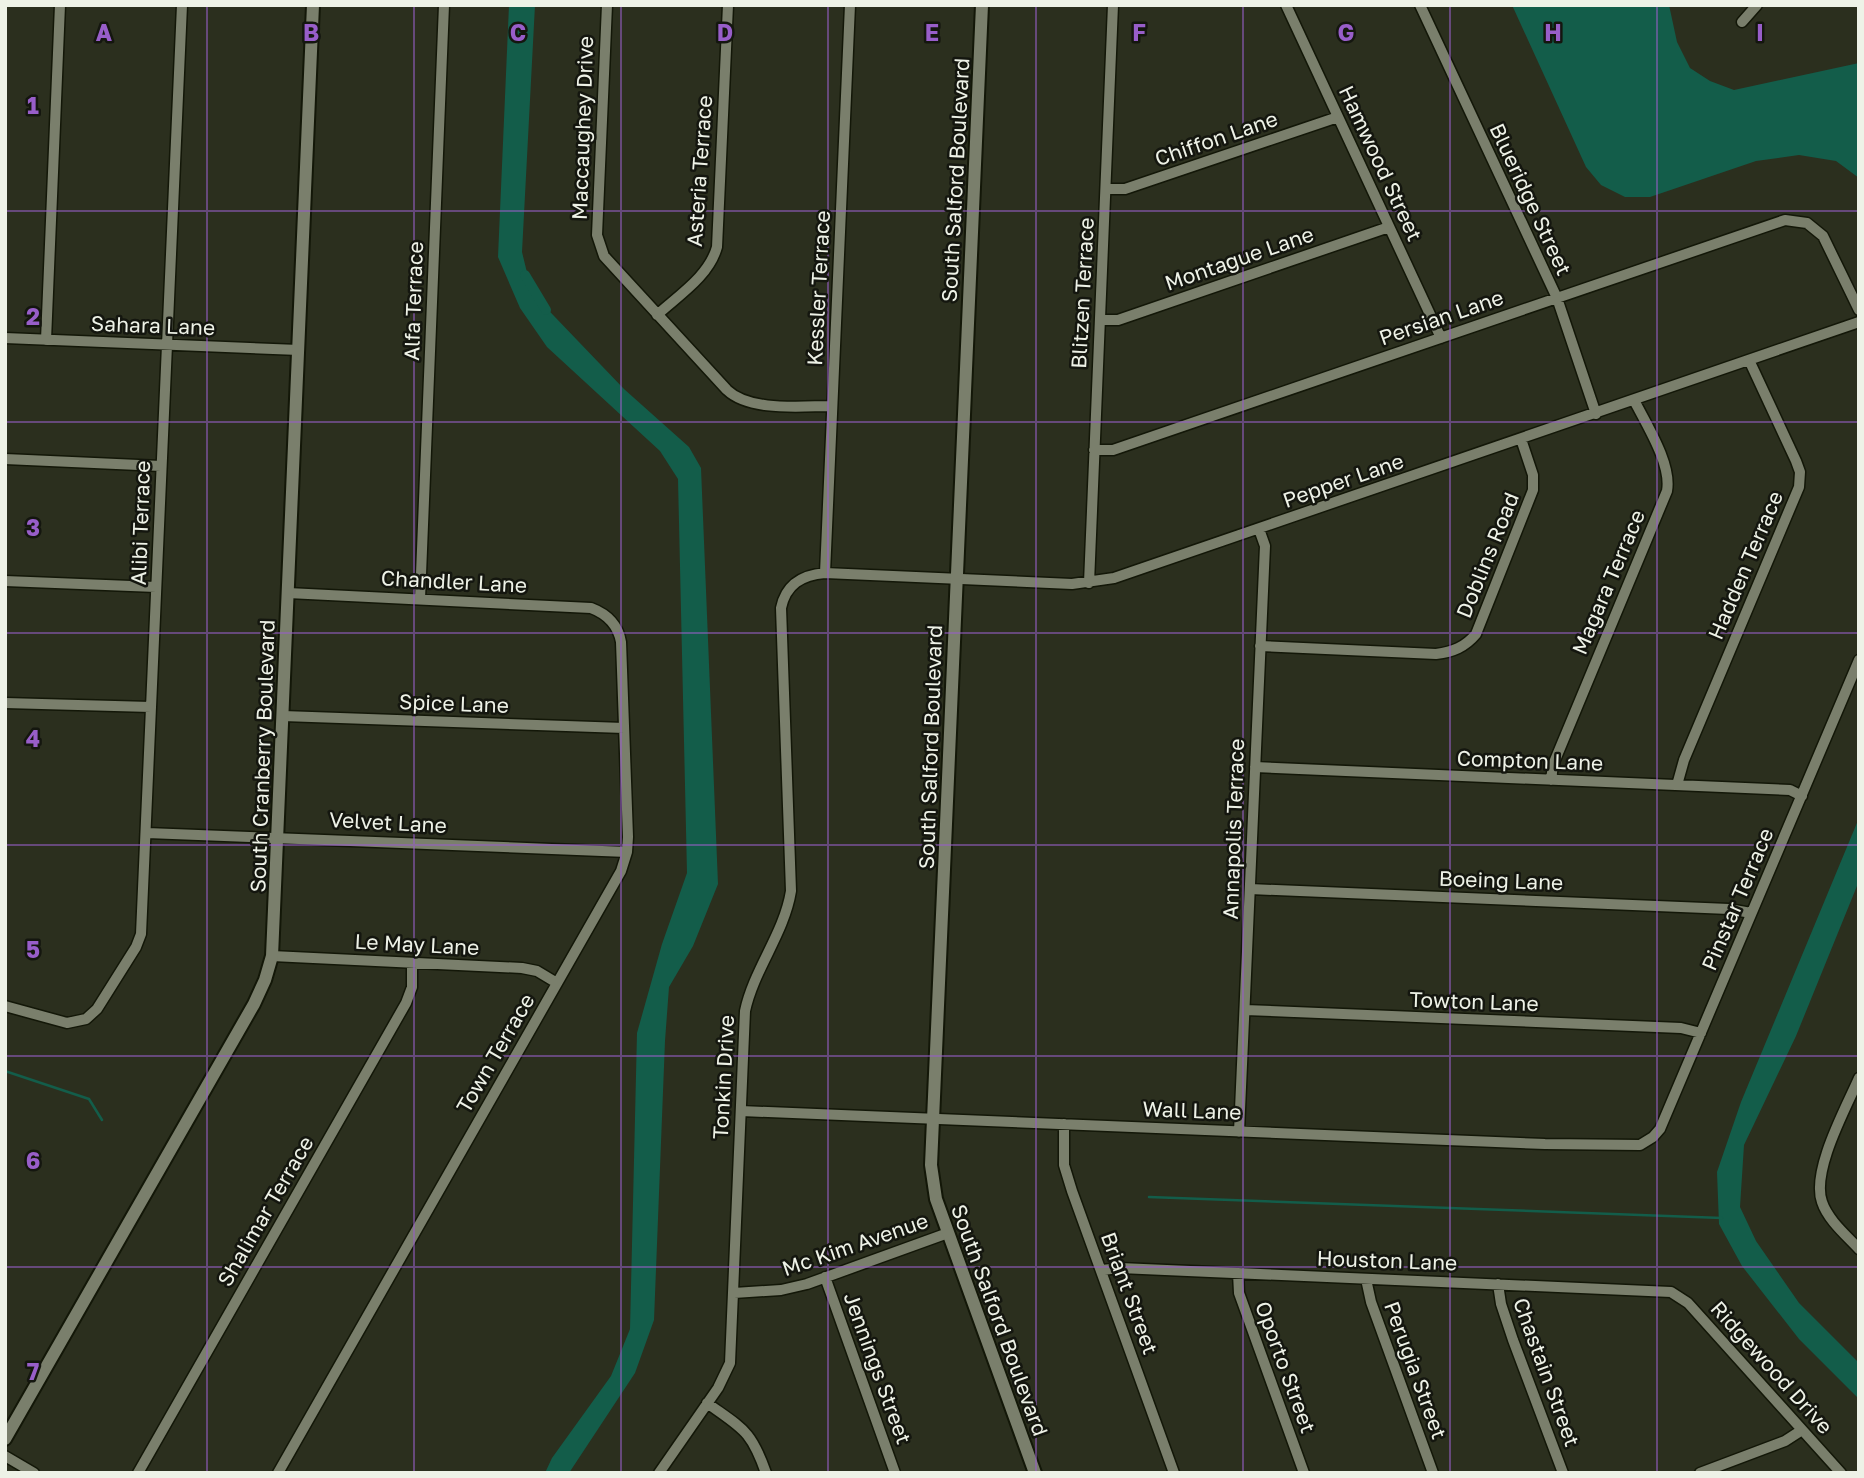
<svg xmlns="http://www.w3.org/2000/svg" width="1864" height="1478" viewBox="0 0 1864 1478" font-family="'Golos Text',sans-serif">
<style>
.water{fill:#135d4a}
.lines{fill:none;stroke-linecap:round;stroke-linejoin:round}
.stream{stroke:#135d4a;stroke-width:2.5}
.canal{stroke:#135d4a;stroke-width:10}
.minor-casing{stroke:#131708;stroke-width:13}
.tertiary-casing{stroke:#131708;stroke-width:16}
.minor{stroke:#7a7f6c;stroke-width:10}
.tertiary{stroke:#7a7f6c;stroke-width:12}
.grid{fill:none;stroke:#985ec9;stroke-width:2;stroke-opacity:0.55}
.labels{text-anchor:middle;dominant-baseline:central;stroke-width:5;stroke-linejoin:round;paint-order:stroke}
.street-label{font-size:21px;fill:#eef2e7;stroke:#14160f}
.grid-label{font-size:23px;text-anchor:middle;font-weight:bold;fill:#985ec9;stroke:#14160f;stroke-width:5;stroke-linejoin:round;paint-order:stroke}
</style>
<rect width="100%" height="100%" fill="#2b2f1e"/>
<path class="water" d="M509 5H535L522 252 532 293 624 389 689 447 701 468 718 884 693 946 669 987 665 1041 654 1320 635 1373 569 1473H545L552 1458 611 1376 630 1329 637 1033 662 944 687 873 678 479 660 451 547 347 520 308 498 257Z
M1512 5H1669L1677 42 1690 68 1710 81 1734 90 1859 63V178L1836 161 1799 155 1756 161 1650 197H1625L1601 185 1586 167Z
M1859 818V881L1796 1036 1744 1145 1740 1207 1756 1241 1799 1303 1859 1363V1399L1799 1339 1742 1266 1719 1224 1717 1172 1741 1102Z"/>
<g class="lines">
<path class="stream" d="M5 1071 89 1099 102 1120
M1149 1197 1722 1218"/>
<path class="canal" d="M525 275 546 310"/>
<defs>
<path id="minor" d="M607 5 597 235 604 256 727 390C750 412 802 406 831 406
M1286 5 1441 338
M1420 5 1557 298 1596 414
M1742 22 1757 5
M1106 189H1125L1338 117
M657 315C679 295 709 276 717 247L728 5
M1100 320H1118L1389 227
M5 338 299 350
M46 340 60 5
M1094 450H1113L1785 220 1807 223 1823 236 1859 310
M5 459 161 466
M825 573 850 5
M5 581 156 587
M1089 583 1113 5
M420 599 444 5
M1260 646 1436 654C1453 652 1465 647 1476 634L1533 490V475L1521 439
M5 703 151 707
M283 716 624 728
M1255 767 1790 790 1802 796
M1551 780 1553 765 1667 491C1672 464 1646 424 1634 400
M1677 785 1684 760 1799 487 1800 472 1796 461 1749 360
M147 833 627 852
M1250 889 1729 909 1751 913
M272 956 522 968 537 971 557 983
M5 1006 67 1023 86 1019 97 1009 136 947 141 934 182 5
M1245 1010 1681 1028 1701 1033
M1859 1078C1846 1108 1811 1171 1822 1202 1828 1220 1846 1235 1859 1249
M741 1111 1545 1144 1640 1145 1653 1137 1660 1129 1859 660
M1064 1124V1165L1072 1191 1174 1473
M1239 1132 1265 546 1259 529
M1102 1270 1120 1268 1671 1292 1688 1303 1841 1473
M1238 1273 1239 1293 1304 1473
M825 1277 895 1473
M1366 1279 1371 1302 1433 1473
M1498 1284 1501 1304 1513 1340 1563 1473
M734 1293 781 1290 807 1284 948 1233
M707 1403C743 1429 751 1430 766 1473
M5 1456 34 1473
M138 1473 406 1003 412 987V964
M278 1473 621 871 627 852 628 837 621 642C618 625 607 614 591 608L288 593
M659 1473 718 1388 730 1363 745 1011C754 969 784 934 791 891L781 608C786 584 802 575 825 573L1072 584 1114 578 1859 322
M1700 1473 1785 1441 1802 1430"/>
<path id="tertiary" d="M982 5 931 1165 936 1199 1035 1473
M5 1439 254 1004 265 980 272 956 313 5"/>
</defs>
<use href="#minor" class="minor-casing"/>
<use href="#tertiary" class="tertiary-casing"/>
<use href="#minor" class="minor"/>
<use href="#tertiary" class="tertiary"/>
</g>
<path class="grid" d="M207 5V1473M414 5V1473M621 5V1473M828 5V1473M1036 5V1473M1243 5V1473M1450 5V1473M1657 5V1473M5 211H1859M5 422H1859M5 633H1859M5 845H1859M5 1056H1859M5 1267H1859"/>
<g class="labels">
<g class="street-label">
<text transform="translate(582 128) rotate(-88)">Maccaughey Drive</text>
<text transform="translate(1216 138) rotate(-19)">Chiffon Lane</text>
<text transform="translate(1381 163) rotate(65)">Hamwood Street</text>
<text transform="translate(699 171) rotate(-86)">Asteria Terrace</text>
<text transform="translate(955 180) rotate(-87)">South Salford Boulevard</text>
<text transform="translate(1531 199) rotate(65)">Blueridge Street</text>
<text transform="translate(1239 258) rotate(-19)">Montague Lane</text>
<text transform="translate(818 288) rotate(-87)">Kessler Terrace</text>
<text transform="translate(1082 293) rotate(-87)">Blitzen Terrace</text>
<text transform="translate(413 301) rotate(-88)">Alfa Terrace</text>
<text transform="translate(1441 317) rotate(-19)">Persian Lane</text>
<text transform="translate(153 325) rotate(2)">Sahara Lane</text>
<text transform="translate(1343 480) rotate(-19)">Pepper Lane</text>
<text transform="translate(140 523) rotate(-88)">Alibi Terrace</text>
<text transform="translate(1487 555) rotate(-68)">Doblins Road</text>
<text transform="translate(1745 565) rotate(-67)">Hadden Terrace</text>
<text transform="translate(454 581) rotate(3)">Chandler Lane</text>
<text transform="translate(1608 582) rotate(-67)">Magara Terrace</text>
<text transform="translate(454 703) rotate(2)">Spice Lane</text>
<text transform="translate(930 747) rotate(-88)">South Salford Boulevard</text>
<text transform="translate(262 756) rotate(-88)">South Cranberry Boulevard</text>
<text transform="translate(1530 760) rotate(2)">Compton Lane</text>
<text transform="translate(388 822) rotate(3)">Velvet Lane</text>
<text transform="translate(1233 829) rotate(-88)">Annapolis Terrace</text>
<text transform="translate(1501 880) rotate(2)">Boeing Lane</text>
<text transform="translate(1737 899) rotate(-67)">Pinstar Terrace</text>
<text transform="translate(417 944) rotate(3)">Le May Lane</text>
<text transform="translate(1474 1001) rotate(2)">Towton Lane</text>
<text transform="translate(495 1053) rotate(-60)">Town Terrace</text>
<text transform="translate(723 1077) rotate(-87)">Tonkin Drive</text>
<text transform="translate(1192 1110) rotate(2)">Wall Lane</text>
<text transform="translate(265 1211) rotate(-60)">Shalimar Terrace</text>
<text transform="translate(855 1244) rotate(-19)">Mc Kim Avenue</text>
<text transform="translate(1387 1260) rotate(2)">Houston Lane</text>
<text transform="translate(1130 1293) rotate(70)">Briant Street</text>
<text transform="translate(1000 1320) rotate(70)">South Salford Boulevard</text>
<text transform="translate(1286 1367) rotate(70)">Oporto Street</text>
<text transform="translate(1772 1367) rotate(48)">Ridgewood Drive</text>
<text transform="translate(878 1368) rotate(70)">Jennings Street</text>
<text transform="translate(1416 1370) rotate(70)">Perugia Street</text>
<text transform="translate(1547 1372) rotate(70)">Chastain Street</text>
</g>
</g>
<g class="grid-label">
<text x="104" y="41">A</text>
<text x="311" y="41">B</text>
<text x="518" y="41">C</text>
<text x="725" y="41">D</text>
<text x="932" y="41">E</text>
<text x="1139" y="41">F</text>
<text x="1346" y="41">G</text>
<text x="1553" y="41">H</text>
<text x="1760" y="41">I</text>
<text x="33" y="114">1</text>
<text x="33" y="325">2</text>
<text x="33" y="536">3</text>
<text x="33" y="747">4</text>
<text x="33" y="958">5</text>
<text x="33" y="1169">6</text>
<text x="33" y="1380">7</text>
</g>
<rect width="1864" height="1478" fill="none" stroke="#eef2e7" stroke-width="14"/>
</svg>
